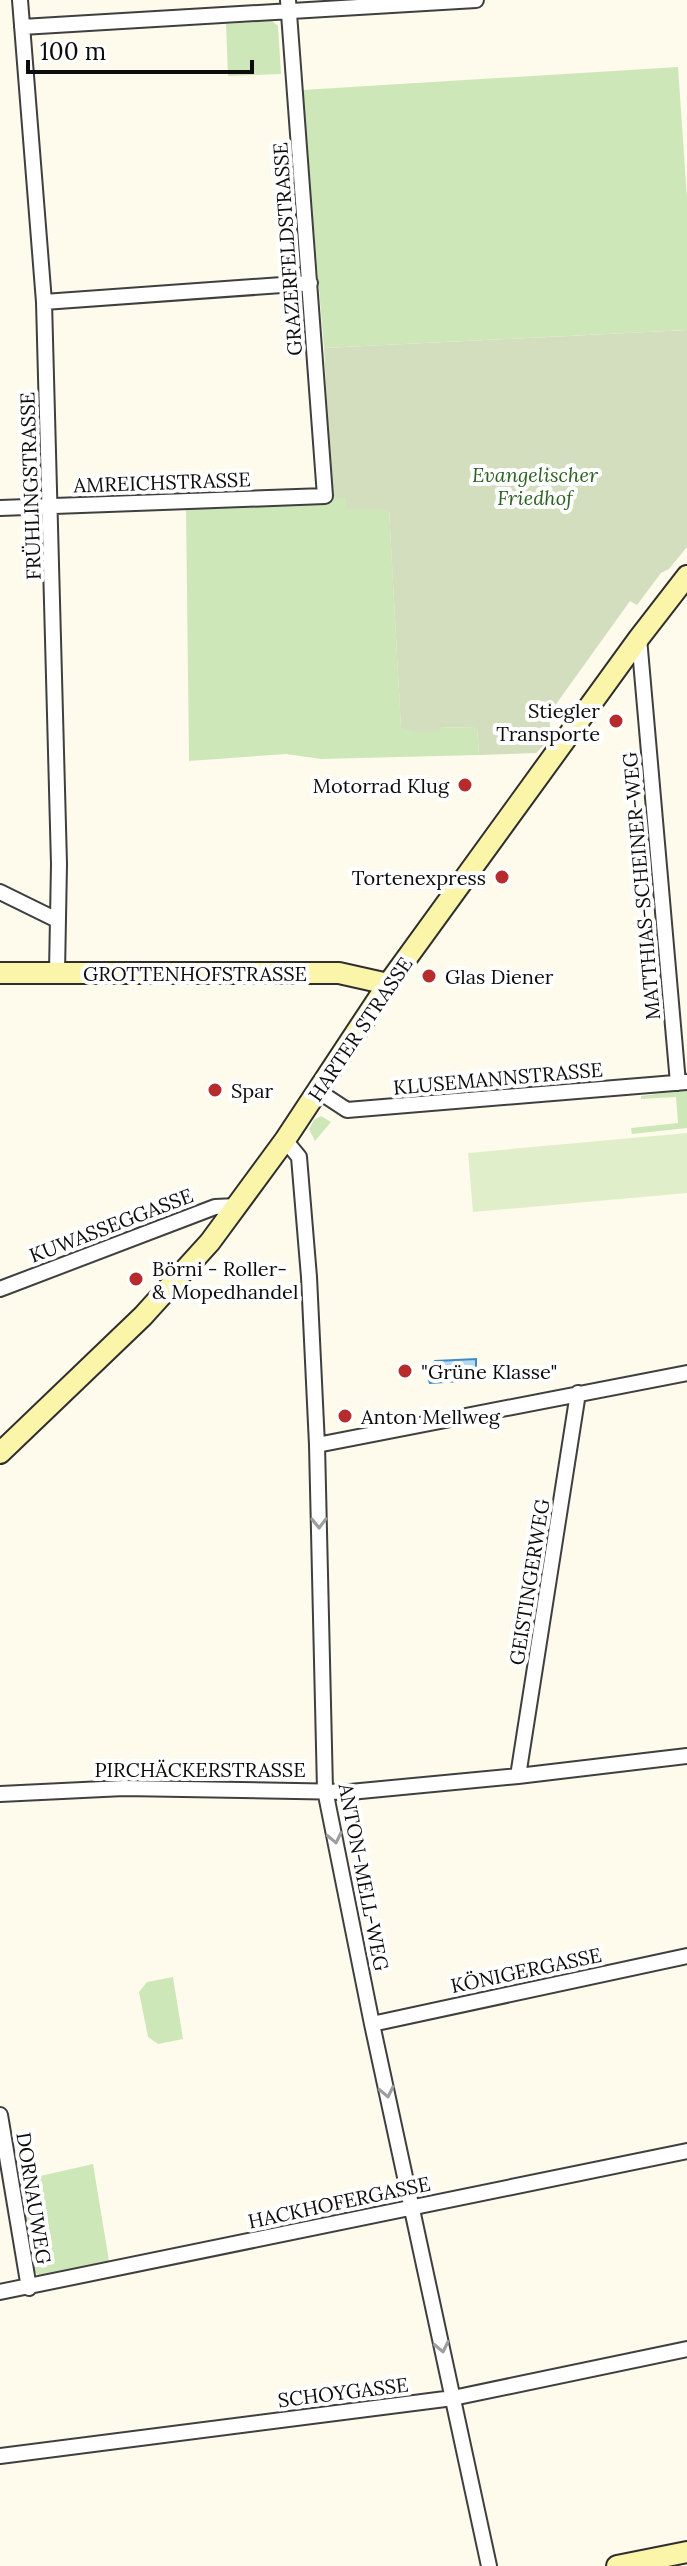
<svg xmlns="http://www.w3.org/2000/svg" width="687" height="2566" viewBox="0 0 687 2566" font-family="Lora,serif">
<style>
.green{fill:#cee7b8}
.cemetery{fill:#d3debf}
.pitch{fill:#e0eec9}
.water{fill:#b3d9f3;stroke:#3d8bc7;stroke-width:2}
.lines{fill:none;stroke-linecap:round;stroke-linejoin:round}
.minor-casing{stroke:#3f3f3f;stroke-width:18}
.secondary-casing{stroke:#2e2e2e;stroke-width:24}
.minor{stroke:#fff;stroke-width:14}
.secondary{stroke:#fbf5aa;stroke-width:20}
.oneway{stroke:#9e9e9e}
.poi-dot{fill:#b62b2c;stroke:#fff;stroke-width:3}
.labels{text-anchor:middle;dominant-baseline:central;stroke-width:8;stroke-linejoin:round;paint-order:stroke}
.street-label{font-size:20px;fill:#0c0c0c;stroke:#fff}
.park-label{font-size:20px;font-style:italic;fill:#2b6120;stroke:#fff}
.poi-label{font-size:20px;fill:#0c0c0c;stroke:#fff;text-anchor:start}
</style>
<rect width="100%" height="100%" fill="#fefbec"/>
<path class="green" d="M272 21 278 26 281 74 228 76 226 24Z
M678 67 687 198V330L324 348 302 90Z
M332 498H346L347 509H389L401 727 440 732V727L477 728 479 755 321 759 286 754 189 761 186 507 328 502Z
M687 1090V1128L632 1134 631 1128 678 1123 676 1097 641 1099V1096Z
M321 1116 331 1122 315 1141 309 1129 314 1120Z
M173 1977 183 2039 158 2044 148 2037 139 1992 147 1982Z
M93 2164 110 2267 41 2277 32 2270 18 2181Z"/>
<path class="cemetery" d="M687 330V547L669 569 661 573 637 605 630 601 549 714 551 738 536 753 479 755 477 728 441 727 440 732H421L401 728 389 510 346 509V498H332L324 348Z"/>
<path class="pitch" d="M687 1133V1193L473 1212 468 1153Z"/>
<path class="water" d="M476 1359V1380L430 1383C426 1375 428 1367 435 1361Z"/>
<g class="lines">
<defs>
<path id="minor" d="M20 0 44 302 59 864 57 972
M22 27 476 0
M44 302 310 283
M0 508 325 496 288 0
M639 638 678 1083
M0 892 57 920
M318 1091 347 1110 687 1082
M285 1140 299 1157 309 1277 317 1445 325 1790 372 2024 489 2566
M0 1289 215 1207 237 1206
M317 1445 687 1373
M518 1776 578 1393
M0 1794 124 1788 350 1792 518 1776 687 1756
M372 2024 687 1956
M0 2115 29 2288
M0 2292 687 2151
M0 2456 453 2398 687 2349"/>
<path id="secondary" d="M0 973H339L388 984
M0 1453 143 1316 210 1242 285 1140 388 984 639 638 687 576
M617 2566 687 2552"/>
</defs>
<use href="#minor" class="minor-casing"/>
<use href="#secondary" class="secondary-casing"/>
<use href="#minor" class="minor"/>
<use href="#secondary" class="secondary"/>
</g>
<defs><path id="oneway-chevron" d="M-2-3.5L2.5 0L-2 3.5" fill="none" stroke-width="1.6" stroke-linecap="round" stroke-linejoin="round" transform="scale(2)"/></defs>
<g class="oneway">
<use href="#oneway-chevron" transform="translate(319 1523) rotate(89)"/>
<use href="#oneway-chevron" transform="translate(335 1838) rotate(78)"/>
<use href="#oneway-chevron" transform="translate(387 2092) rotate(78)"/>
<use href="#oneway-chevron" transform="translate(442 2347) rotate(78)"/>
</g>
<g class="poi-dot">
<circle cx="616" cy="721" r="8"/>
<circle cx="465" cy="785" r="8"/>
<circle cx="502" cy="877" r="8"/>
<circle cx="429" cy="976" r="8"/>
<circle cx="215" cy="1090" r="8"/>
<circle cx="136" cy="1279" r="8"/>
<circle cx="405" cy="1371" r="8"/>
<circle cx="345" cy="1416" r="8"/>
</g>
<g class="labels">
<g class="street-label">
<text transform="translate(287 249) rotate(-94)">GRAZERFELDSTRASSE</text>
<text transform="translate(162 482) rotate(-2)">AMREICHSTRASSE</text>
<text transform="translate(30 486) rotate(-92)">FRÜHLINGSTRASSE</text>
<text transform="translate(641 886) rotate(-95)">MATTHIAS-SCHEINER-WEG</text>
<text x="195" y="973">GROTTENHOFSTRASSE</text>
<text transform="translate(360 1029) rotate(-56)">HARTER STRASSE</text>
<text transform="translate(498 1078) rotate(-5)">KLUSEMANNSTRASSE</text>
<text transform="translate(111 1225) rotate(-21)">KUWASSEGGASSE</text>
<text transform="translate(529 1582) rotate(-81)">GEISTINGERWEG</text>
<text x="200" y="1769">PIRCHÄCKERSTRASSE</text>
<text transform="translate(364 1877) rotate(79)">ANTON-MELL-WEG</text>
<text transform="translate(526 1970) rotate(-12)">KÖNIGERGASSE</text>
<text transform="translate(34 2198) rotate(81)">DORNAUWEG</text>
<text transform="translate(339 2202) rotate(-12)">HACKHOFERGASSE</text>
<text transform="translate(343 2392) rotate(-7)">SCHOYGASSE</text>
</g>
<g class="park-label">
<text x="535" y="474">Evangelischer<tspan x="535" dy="23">Friedhof</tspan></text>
</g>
<g class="poi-label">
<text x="600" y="710" text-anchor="end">Stiegler<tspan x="600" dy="23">Transporte</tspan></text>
<text x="449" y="785" text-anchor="end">Motorrad Klug</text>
<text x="486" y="877" text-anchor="end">Tortenexpress</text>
<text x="445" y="976">Glas Diener</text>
<text x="231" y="1090">Spar</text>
<text x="152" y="1268">Börni - Roller-<tspan x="152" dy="23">&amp; Mopedhandel</tspan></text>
<text x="421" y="1371">"Grüne Klasse"</text>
<text x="361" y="1416">Anton Mellweg</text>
</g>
</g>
<path d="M28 60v12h224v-12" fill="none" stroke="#0c0c0c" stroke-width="4"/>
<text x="40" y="60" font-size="24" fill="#0c0c0c" stroke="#ffffff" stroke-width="6" paint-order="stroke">100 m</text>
</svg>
